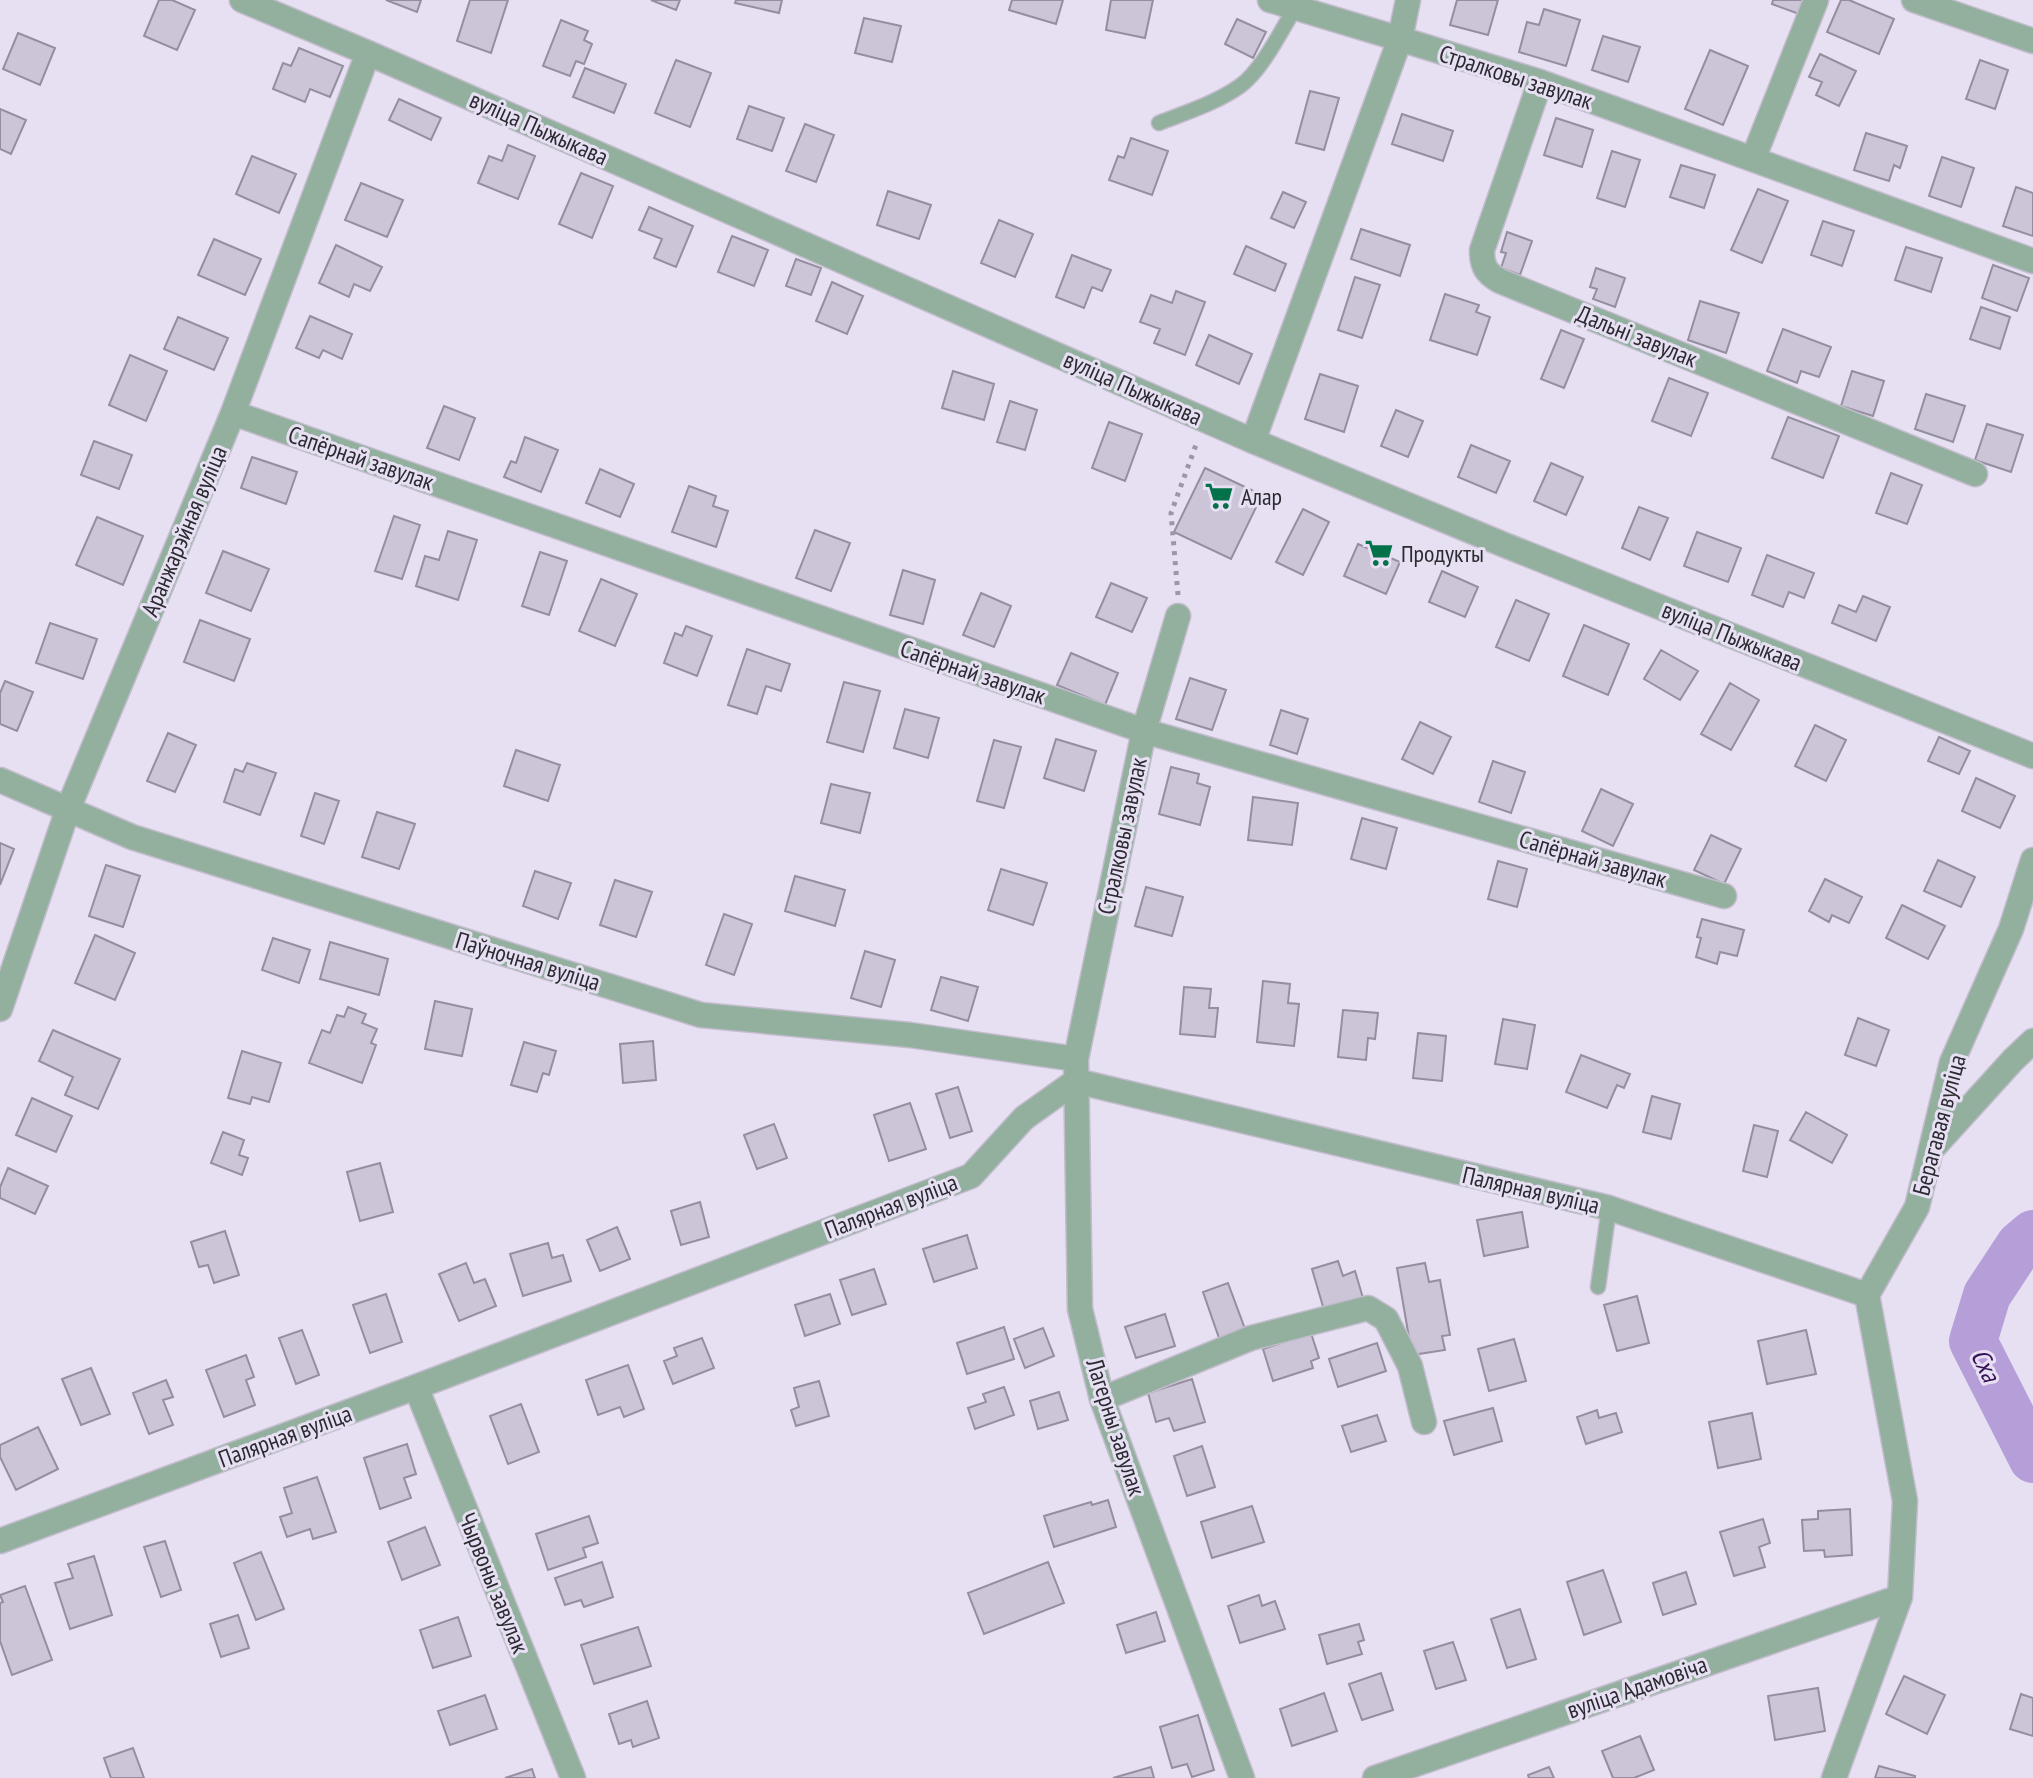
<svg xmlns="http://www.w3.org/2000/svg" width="2033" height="1778" viewBox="0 0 2033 1778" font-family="'PT Sans Narrow',sans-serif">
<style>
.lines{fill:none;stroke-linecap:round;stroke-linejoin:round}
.river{stroke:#b69ed9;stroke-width:48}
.building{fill:#ccc5d8;stroke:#948e9f;stroke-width:2}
.service-casing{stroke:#c2bccc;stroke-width:17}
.minor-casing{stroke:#c2bccc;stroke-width:27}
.path{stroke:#9c97a5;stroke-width:5;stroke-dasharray:4 6;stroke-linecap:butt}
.service{stroke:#93b09f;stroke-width:14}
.minor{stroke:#93b09f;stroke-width:24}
.labels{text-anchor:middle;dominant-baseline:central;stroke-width:6;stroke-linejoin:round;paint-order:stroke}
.street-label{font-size:24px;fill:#2c2a31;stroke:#e7e0f3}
.poi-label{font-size:24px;fill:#2c2a31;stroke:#e7e0f3;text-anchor:start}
.water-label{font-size:26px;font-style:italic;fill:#361258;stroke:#e7e0f3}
</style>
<rect width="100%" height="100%" fill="#e7e0f3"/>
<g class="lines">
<path class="river" d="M2033 1234 2020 1245 1987 1295 1973 1341 2033 1459"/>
</g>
<path class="building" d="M159 0H172L195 10 177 50 144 36Z
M386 0H421L417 12Z
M470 0H508L491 53 457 41Z
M651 0H680L676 10Z
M736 0H782L779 13 735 3Z
M1012 0H1063L1056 24 1009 10Z
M1111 0H1153L1145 38 1106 30Z
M1457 0H1498L1488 35 1450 25Z
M1773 0H1804L1799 14 1772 4Z
M1841 0H1849L1894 19 1879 54 1827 32Z
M1544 9 1580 20 1566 66 1519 52 1527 22 1539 25Z
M864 18 901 26 892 62 855 53Z
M1237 19 1266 32 1253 58 1225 44Z
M561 20 588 31 584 40 592 44 584 64 576 61 570 76 543 66Z
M18 33 55 48 40 85 3 69Z
M1603 36 1640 47 1628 82 1592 70Z
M299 48 343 66 330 97 310 89 305 102 273 89 283 63 291 66Z
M1710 50 1748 66 1723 125 1685 109Z
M1820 54 1856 71 1839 106 1816 95 1822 82 1809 77Z
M676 60 711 73 690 127 655 113Z
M1980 60 2008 70 1995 109 1966 99Z
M585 68 626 84 614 113 573 97Z
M1310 91 1339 98 1324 150 1296 143Z
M399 99 441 118 431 140 389 120Z
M749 106 784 118 772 151 737 139Z
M0 109 26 120 11 154 0 149Z
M1402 114 1453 131 1443 161 1392 144Z
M1556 118 1593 130 1582 167 1544 155Z
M805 124 834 135 816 182 786 171Z
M1866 133 1907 146 1900 168 1894 165 1889 181 1854 170Z
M1131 138 1168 151 1152 195 1109 180 1118 156 1124 158Z
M508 145 535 156 518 199 478 183 489 156 502 161Z
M1612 151 1640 160 1625 207 1597 198Z
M252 156 296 174 279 213 236 194Z
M1942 157 1974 168 1961 207 1929 196Z
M1681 165 1715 175 1704 208 1670 197Z
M581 173 613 186 592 238 559 224Z
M361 183 403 200 387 237 345 220Z
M2016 187 2033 193V236L2003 226Z
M1758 189 1788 201 1762 263 1731 250Z
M888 191 931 205 919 239 877 225Z
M1283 192 1306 202 1294 228 1271 218Z
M649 207 693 226 676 267 654 258 662 239 639 230Z
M999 220 1033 234 1015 277 981 263Z
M1823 221 1854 231 1842 266 1811 255Z
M1361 229 1410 245 1400 276 1351 259Z
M1507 232 1532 241 1520 275 1501 268 1506 253 1501 252Z
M732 236 768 250 754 286 718 272Z
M214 239 261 259 245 295 198 275Z
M336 245 382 267 370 291 354 284 349 297 319 283Z
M1246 246 1286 264 1275 291 1234 274Z
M1906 247 1942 258 1931 292 1895 280Z
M1072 255 1111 270 1102 291 1092 287 1084 308 1056 297Z
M796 259 821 268 811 295 786 286Z
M1993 265 2029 278 2017 311 1982 298Z
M1596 268 1625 278 1615 307 1593 299 1597 289 1590 287Z
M1355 277 1380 285 1362 338 1338 330Z
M832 282 863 296 847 334 816 321Z
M1176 291 1205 302 1185 355 1154 343 1160 329 1140 322 1151 295 1172 303Z
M1445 294 1479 305 1476 312 1490 317 1477 355 1430 340Z
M1700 301 1739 313 1726 353 1688 340Z
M1981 307 2010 317 2000 349 1970 339Z
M310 316 352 334 342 359 323 350 319 358 296 348Z
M178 317 228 338 214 370 164 349Z
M1783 329 1831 347 1819 377 1801 371 1797 383 1767 371Z
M1561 330 1584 339 1564 388 1541 379Z
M1209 335 1252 354 1239 384 1196 365Z
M130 355 167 371 146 421 109 405Z
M953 371 994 384 984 420 942 408Z
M1852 371 1884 381 1873 416 1841 406Z
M1320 374 1358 386 1344 432 1305 419Z
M1669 378 1708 393 1691 436 1652 421Z
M1926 394 1965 406 1953 442 1915 429Z
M1010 401 1037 410 1025 450 997 442Z
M444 406 475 418 459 460 427 448Z
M1396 410 1423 421 1408 457 1381 446Z
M1788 417 1839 436 1823 478 1772 458Z
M1109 422 1142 434 1125 481 1092 468Z
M1987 424 2023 435 2011 472 1975 460Z
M525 437 558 450 541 492 504 477 511 461 516 463Z
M94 441 132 455 119 489 81 475Z
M1471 445 1510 461 1496 493 1458 477Z
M252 457 297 472 286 504 241 488Z
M1551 463 1583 477 1566 515 1534 501Z
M1205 468 1262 495 1231 559 1174 532Z
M600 469 634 484 620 517 586 503Z
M1891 473 1922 485 1907 524 1876 513Z
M689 486 716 496 713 506 728 511 716 547 672 532Z
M1639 507 1668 518 1650 560 1622 548Z
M1303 509 1329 522 1303 575 1276 562Z
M394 516 420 525 402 579 375 571Z
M97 517 143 536 123 585 76 565Z
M815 530 850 543 831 591 796 578Z
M448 531 477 540 458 600 416 586 425 556 439 560Z
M1697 532 1741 548 1728 582 1684 566Z
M1358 544 1400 562 1386 594 1344 576Z
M223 551 269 569 251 611 206 593Z
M540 552 567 561 549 615 522 606Z
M1767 555 1814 573 1804 598 1789 592 1783 607 1752 595Z
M903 570 935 580 923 624 890 615Z
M1442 571 1478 587 1465 617 1429 602Z
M601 579 637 594 615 646 579 631Z
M1111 583 1147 598 1132 632 1096 617Z
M981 593 1011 606 994 647 963 635Z
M1863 596 1890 607 1876 641 1832 623 1839 605 1856 612Z
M1516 600 1549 614 1529 661 1496 647Z
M200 620 250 639 234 681 184 662Z
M50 623 97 639 83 679 36 663Z
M1584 625 1629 644 1608 695 1563 676Z
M686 626 712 636 697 676 664 663 675 633 682 636Z
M747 649 790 664 781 691 766 686 757 714 728 705Z
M1661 650 1698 671 1680 700 1644 679Z
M1071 653 1118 673 1105 705 1057 685Z
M1190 678 1226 690 1212 730 1176 719Z
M5 681 33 692 17 731 0 724V693Z
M844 682 880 691 863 752 827 742Z
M1730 683 1759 700 1731 750 1701 734Z
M905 709 939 718 928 758 894 748Z
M1281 710 1308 719 1297 754 1270 745Z
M1420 722 1451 737 1433 774 1402 759Z
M1815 725 1846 740 1826 781 1795 766Z
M168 733 196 745 175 792 147 781Z
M1939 737 1970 751 1959 774 1928 761Z
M1056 739 1096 751 1084 791 1044 778Z
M994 740 1021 747 1004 808 977 801Z
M516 750 560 765 548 801 504 786Z
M1493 761 1525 772 1511 813 1479 802Z
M247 763 276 773 260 815 224 802 235 769 243 772Z
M1171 767 1199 774 1197 783 1210 787 1200 825 1159 814Z
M1976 778 2015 796 2000 828 1962 811Z
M831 784 870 793 860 833 821 823Z
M1601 789 1633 804 1613 846 1582 831Z
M315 793 339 801 324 844 301 836Z
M1253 797 1298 803 1292 845 1248 840Z
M377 812 415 824 399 869 362 857Z
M1362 818 1397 828 1386 869 1351 859Z
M1711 835 1741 849 1724 884 1694 870Z
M0 843 14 849 0 885Z
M1938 860 1975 877 1961 907 1924 891Z
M1498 861 1527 869 1517 907 1488 899Z
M106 865 140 876 123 927 89 916Z
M1001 869 1047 883 1033 925 988 910Z
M535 871 571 883 558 919 523 906Z
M795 876 845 890 835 926 785 911Z
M1825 879 1862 897 1849 923 1832 915 1829 922 1809 911Z
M615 880 652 892 636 937 600 925Z
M1146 887 1183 897 1172 936 1135 926Z
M1902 905 1945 926 1928 959 1886 938Z
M724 914 752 924 734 975 706 965Z
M1702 919 1744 930 1737 956 1720 952 1717 964 1696 957 1701 938 1697 937Z
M95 935 135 953 115 1000 75 983Z
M273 938 310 950 299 983 262 970Z
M330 942 388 959 379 995 320 979Z
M865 951 895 960 881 1007 851 998Z
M941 977 978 987 968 1021 931 1010Z
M1263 981 1290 984 1288 1003 1299 1004 1294 1046 1257 1042Z
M1184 987 1211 989 1209 1008H1218L1215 1037 1180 1034Z
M435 1001 472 1009 462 1056 425 1049Z
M348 1007 366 1014 362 1023 377 1029 371 1043 376 1045 362 1083 309 1063 322 1030 330 1033 337 1015 344 1017Z
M1343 1010 1378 1013 1375 1039 1368 1038 1366 1060 1338 1057Z
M1858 1018 1889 1030 1876 1066 1845 1055Z
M1503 1019 1535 1025 1527 1069 1495 1064Z
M53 1030 120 1059 98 1109 65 1095 73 1077 39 1061Z
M1418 1033 1446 1036 1442 1081 1413 1078Z
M653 1041 656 1080 623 1083 620 1044Z
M524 1042 556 1051 549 1075 543 1073 537 1092 511 1085Z
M242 1051 281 1063 269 1102 252 1097 250 1104 228 1098Z
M1581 1055 1630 1074 1624 1088 1617 1085 1607 1108 1566 1092Z
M958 1087 972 1131 950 1138 936 1094Z
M1652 1096 1680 1104 1671 1139 1643 1132Z
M32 1098 72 1116 56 1152 16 1135Z
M910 1103 926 1149 889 1161 874 1115Z
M1806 1112 1847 1135 1832 1163 1790 1140Z
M774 1124 787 1158 757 1169 744 1135Z
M1754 1125 1778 1131 1767 1177 1743 1171Z
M223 1132 244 1140 239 1155 248 1158 242 1175 211 1163Z
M380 1163 393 1212 360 1221 347 1172Z
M8 1168 48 1186 35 1214 0 1198V1187Z
M700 1202 709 1237 681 1245 671 1211Z
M1522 1212 1528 1247 1484 1256 1477 1220Z
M617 1227 630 1259 600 1271 587 1240Z
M225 1231 239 1275 214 1283 208 1265 199 1267 191 1242Z
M967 1235 977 1268 934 1282 923 1249Z
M548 1243 552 1258 563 1255 571 1281 523 1296 510 1254Z
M1338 1261 1343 1276 1355 1271 1363 1298 1324 1310 1312 1269Z
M466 1263 474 1283 485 1279 496 1306 459 1321 439 1274Z
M1425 1263 1429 1282 1440 1280 1450 1335 1442 1336 1445 1350 1412 1355 1397 1268Z
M874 1269 886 1304 852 1315 840 1280Z
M1228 1283 1245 1329 1219 1338 1203 1292Z
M386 1294 402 1342 370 1353 353 1305Z
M830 1294 840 1324 805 1336 795 1305Z
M1637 1296 1649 1343 1617 1351 1604 1305Z
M1165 1314 1175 1346 1136 1358 1125 1327Z
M1004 1327 1014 1359 967 1374 957 1343Z
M1043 1328 1054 1356 1025 1368 1014 1339Z
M302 1330 319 1375 296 1384 279 1338Z
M1806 1330 1816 1374 1767 1384 1758 1341Z
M1311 1333 1319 1358 1311 1361 1313 1368 1273 1381 1263 1349Z
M702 1338 714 1368 673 1384 664 1361 677 1356 674 1348Z
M1514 1339 1526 1381 1489 1391 1478 1349Z
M1377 1343 1386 1371 1338 1387 1329 1359Z
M246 1355 254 1377 246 1380 255 1405 224 1417 206 1370Z
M628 1365 644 1409 624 1417 620 1407 598 1415 586 1380Z
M91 1368 110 1414 81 1425 62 1379Z
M1192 1379 1205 1422 1174 1431 1169 1418 1156 1422 1148 1393Z
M166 1380 173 1397 163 1400 173 1425 149 1434 133 1393Z
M819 1381 829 1416 796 1426 791 1410 799 1407 794 1388Z
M1004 1387 1014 1415 975 1429 968 1408 986 1402 983 1394Z
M1059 1392 1068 1420 1038 1429 1030 1401Z
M521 1404 539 1452 508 1464 490 1416Z
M1493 1408 1502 1441 1454 1455 1444 1421Z
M1597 1410 1599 1418 1616 1413 1622 1432 1586 1444 1577 1417Z
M1752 1413 1761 1459 1718 1468 1709 1422Z
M1377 1415 1386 1441 1351 1452 1342 1426Z
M38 1427 58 1469 16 1490 0 1457V1445Z
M407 1444 416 1474 404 1478 411 1498 380 1509 364 1458Z
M1202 1446 1215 1487 1187 1496 1174 1456Z
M317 1477 336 1532 313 1539 310 1529 287 1537 280 1517 292 1513 284 1488Z
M1108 1500 1116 1527 1054 1547 1044 1516 1091 1502 1092 1505Z
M1252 1506 1264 1542 1212 1558 1201 1522Z
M1850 1509 1852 1555 1825 1557 1824 1550 1804 1551 1802 1520 1818 1519V1511Z
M589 1516 598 1543 583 1548 586 1557 548 1570 536 1534Z
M1763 1519 1770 1543 1759 1547 1765 1567 1734 1576 1720 1532Z
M425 1527 440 1565 402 1580 388 1542Z
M165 1541 181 1590 161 1597 144 1547Z
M261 1552 284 1609 256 1620 234 1563Z
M94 1556 112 1615 70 1629 55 1583 73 1578 68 1564Z
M602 1562 613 1597 584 1607 581 1600 565 1605 555 1578Z
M1048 1562 1064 1603 984 1634 968 1593Z
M1603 1570 1621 1622 1584 1635 1567 1582Z
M1686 1572 1696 1604 1663 1615 1653 1583Z
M25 1586 52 1660 12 1675 0 1641V1603L3 1602 0 1595Z
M1259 1595 1262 1606 1275 1601 1285 1629 1240 1643 1228 1606Z
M1520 1609 1536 1659 1507 1668 1491 1619Z
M1156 1612 1165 1641 1126 1653 1117 1625Z
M238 1615 249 1648 221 1657 210 1624Z
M458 1617 471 1656 433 1668 420 1630Z
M1359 1624 1364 1640 1358 1642 1362 1654 1327 1664 1319 1635Z
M638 1627 651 1666 594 1684 581 1645Z
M1453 1642 1466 1680 1436 1689 1424 1651Z
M1381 1673 1393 1710 1362 1720 1349 1684Z
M1904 1676 1945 1695 1927 1734 1886 1714Z
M1818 1688 1825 1731 1775 1740 1768 1696Z
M1324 1693 1337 1731 1292 1746 1280 1709Z
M2021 1694 2033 1698V1736L2010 1729Z
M485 1695 497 1729 450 1745 438 1711Z
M647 1701 659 1738 633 1747 631 1740 619 1744 609 1714Z
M1198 1715 1214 1770 1192 1777 1187 1764 1172 1768 1160 1727Z
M1640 1736 1654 1770 1634 1778H1613L1602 1751Z
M133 1748 144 1778H111L104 1758Z
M1879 1766 1915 1776V1778H1875Z
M1151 1767 1154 1778H1113Z
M1549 1767 1554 1778H1529L1528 1775Z
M532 1769 535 1778H505Z"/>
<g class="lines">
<defs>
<path id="service" d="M1159 123C1187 112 1216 103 1240 86 1262 70 1281 31 1295 8
M1598 1287 1609 1208"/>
<path id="minor" d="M242 0 368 53 1253 441 1507 546 2033 756
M1270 0 1400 39 1408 0
M1914 0 2033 41
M1540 82 1482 250C1482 267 1486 273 1500 281L1975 474
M1753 159 1816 0
M233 413 1144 731 1724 896
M1253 441 1400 39 1540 82 2033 261
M1178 616 1144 731 1076 1059 1080 1309 1102 1399 1242 1778
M0 780 132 837 701 1015 910 1035 1076 1059
M0 1009 68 809 233 413 368 53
M1933 1148 2013 1060 2033 1041
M1867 1295 1917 1207 1952 1062 2011 929 2033 860
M416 1387 573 1778
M1102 1399 1251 1338 1368 1308 1386 1319 1410 1366 1424 1422
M0 1541 416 1387 971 1176 1024 1118 1076 1081 1609 1208 1867 1295
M1375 1778 1900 1597
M1834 1778 1900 1597 1905 1501 1867 1295"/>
</defs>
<use href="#service" class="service-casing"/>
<use href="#minor" class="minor-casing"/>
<path class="path" d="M1178 595 1171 513 1197 442"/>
<use href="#service" class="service"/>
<use href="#minor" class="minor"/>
</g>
<defs>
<symbol id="supermarket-bare" viewBox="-9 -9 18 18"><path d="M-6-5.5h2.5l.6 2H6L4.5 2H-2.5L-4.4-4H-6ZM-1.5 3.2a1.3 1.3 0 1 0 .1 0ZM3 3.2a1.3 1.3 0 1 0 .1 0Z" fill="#03714a" stroke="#e7e0f3" stroke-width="2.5" paint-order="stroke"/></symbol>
</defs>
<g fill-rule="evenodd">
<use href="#supermarket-bare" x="1199" y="476" width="40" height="40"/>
<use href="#supermarket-bare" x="1359" y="533" width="40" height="40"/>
</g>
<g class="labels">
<g class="street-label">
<text transform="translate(1516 77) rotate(18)">Стралковы завулак</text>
<text transform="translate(539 128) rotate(24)">вуліца Пыжыкава</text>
<text transform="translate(1637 336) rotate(22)">Дальні завулак</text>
<text transform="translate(1133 388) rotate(24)">вуліца Пыжыкава</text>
<text transform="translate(361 458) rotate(19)">Сапёрнай завулак</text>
<text transform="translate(184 531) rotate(-67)">Аранжарэйная вуліца</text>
<text transform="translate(1732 636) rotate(22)">вуліца Пыжыкава</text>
<text transform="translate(973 672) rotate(19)">Сапёрнай завулак</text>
<text transform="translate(1122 836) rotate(-78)">Стралковы завулак</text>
<text transform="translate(1593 859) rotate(16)">Сапёрнай завулак</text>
<text transform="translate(528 961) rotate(17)">Паўночная вуліца</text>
<text transform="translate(1939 1125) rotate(-75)">Берагавая вуліца</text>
<text transform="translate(1531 1190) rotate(13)">Палярная вуліца</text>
<text transform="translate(891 1206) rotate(-21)">Палярная вуліца</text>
<text transform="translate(1116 1427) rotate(72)">Лагерны завулак</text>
<text transform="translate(285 1436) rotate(-20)">Палярная вуліца</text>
<text transform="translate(494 1583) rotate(68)">Чырвоны завулак</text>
<text transform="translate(1637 1687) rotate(-19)">вуліца Адамовіча</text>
</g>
<g class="poi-label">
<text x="1241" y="496">Алар</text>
<text x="1401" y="553">Продукты</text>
</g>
<g class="water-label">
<text transform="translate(1986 1365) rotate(64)">Сха</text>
</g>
</g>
</svg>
